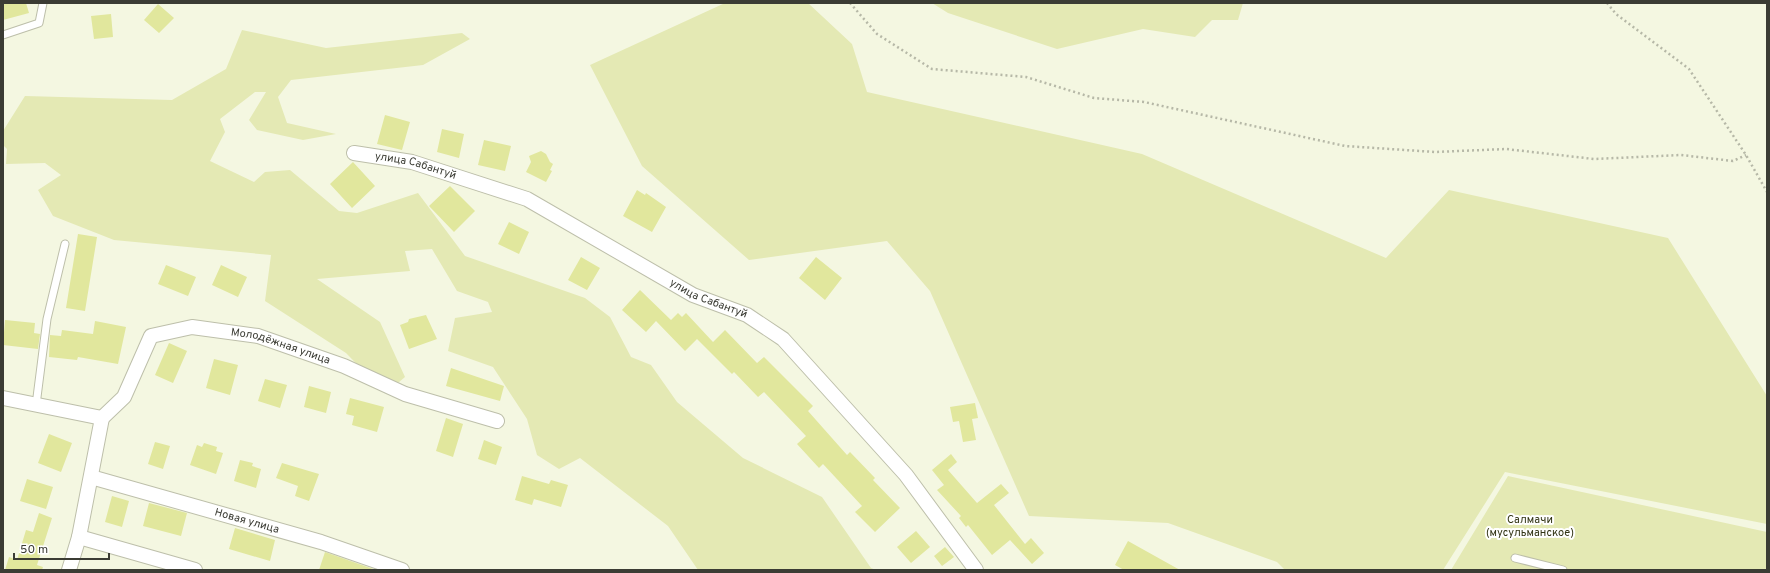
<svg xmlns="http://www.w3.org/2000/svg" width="1770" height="573" viewBox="0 0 1770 573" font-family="Overpass,sans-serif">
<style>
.green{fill:#e4e9b4}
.building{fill:#e1e79d}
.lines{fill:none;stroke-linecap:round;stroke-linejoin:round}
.service-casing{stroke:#bdbfaa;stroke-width:9}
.minor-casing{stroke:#bdbfaa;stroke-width:16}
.path{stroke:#b6b8a7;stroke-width:2.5;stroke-dasharray:2 3;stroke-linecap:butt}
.service{stroke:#fff;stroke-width:7}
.minor{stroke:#fff;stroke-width:14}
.labels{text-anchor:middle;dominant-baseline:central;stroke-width:4;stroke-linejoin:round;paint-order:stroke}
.street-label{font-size:11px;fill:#3b3c34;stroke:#fff}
.park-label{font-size:11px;fill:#313313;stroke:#fff}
</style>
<rect width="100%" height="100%" fill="#f4f7e1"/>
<path class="green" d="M725 3H808L852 44 867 92 1142 154 1386 258 1449 190 1668 238 1767 396V524L1505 472 1443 570H1285L1277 562 1168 523 1029 516 930 291 887 241 749 260 642 166 590 65Z
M932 3H1243L1238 20H1212L1195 37 1143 29 1057 49 948 13Z
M242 30 326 48 462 33 470 39 423 65 291 80 278 97 287 123 336 134 303 140 257 130 249 120 266 92H255L220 119 225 132 210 161 254 182 265 172 290 170 339 211 357 213 418 193 465 256 585 298 610 317 631 357 651 365 677 402 743 458 822 497 871 568 876 570H698L668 526 580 458 559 469 537 455 527 419 493 367 448 351 455 318 492 312 488 302 457 291 432 249 405 251 410 271 317 279 380 322 405 377 392 388 378 386 346 353 265 301 271 255 114 240 53 216 38 190 61 175 45 163 6 164 7 149 3 145V131L25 96 172 100 226 69Z
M1508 476 1767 532V570H1451Z"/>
<path class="building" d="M3 3H26L29 13 3 20Z
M158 4 174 18 159 33 144 20Z
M111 14 113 37 94 39 91 16Z
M385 115 410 122 402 150 377 144Z
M442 129 464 134 459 158 437 152Z
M484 140 511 146 505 171 478 165Z
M541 151 546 154 550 162 553 164 550 170 552 171 546 182 526 172 531 162 529 156Z
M353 162 375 186 352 208 330 184Z
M450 186 475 211 454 232 429 206Z
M637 190 645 195 646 193 666 207 652 232 623 216Z
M509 222 529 232 519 254 498 244Z
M78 234 97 237 85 311 66 308Z
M581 257 600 268 587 290 568 280Z
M816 257 842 278 825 300 799 278Z
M166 265 196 277 188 296 158 284Z
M221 265 247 277 238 297 212 285Z
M640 290 671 320 678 313 682 317 686 313 713 342 725 330 757 363 764 357 813 406 808 411 847 455 850 452 875 478 873 480 900 508 875 532 855 512 862 506 823 464 819 468 797 444 806 436 764 392 758 397 734 372 732 374 697 339 685 351 656 321 646 332 622 310Z
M426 315 437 339 409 349 400 325 408 322 409 319Z
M5 320 35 323 34 333 40 334 38 349 3 345Z
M95 321 126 327 118 364 78 357 77 360 49 357 50 335 61 336 62 330 93 334Z
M169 343 187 351 173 383 155 375Z
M214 359 238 365 230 395 206 388Z
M451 368 504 386 500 401 446 386Z
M265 379 287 385 280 408 258 401Z
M309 386 331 392 326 413 304 407Z
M350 398 384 407 377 432 352 425 354 416 346 414Z
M975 403 978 418 972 419 976 440 963 442 959 421 953 422 950 407Z
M446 418 463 424 453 457 436 451Z
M49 434 72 443 61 472 38 463Z
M484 440 502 447 496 465 478 459Z
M155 442 170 446 163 469 148 464Z
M204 443 217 447 216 451 223 453 216 474 190 465 197 445 202 447Z
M951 454 957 462 948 470 977 503 1001 484 1009 493 994 505 1025 544 1031 538 1044 553 1032 564 1010 540 992 555 968 525 966 527 959 518 961 516 937 490 944 485 932 470Z
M240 460 253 463 252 466 261 469 256 488 234 481Z
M282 463 319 474 309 501 295 496 298 486 276 478Z
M522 476 549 484 551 480 568 485 561 507 534 499 532 505 515 500Z
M27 479 53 487 46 509 20 501Z
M112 496 129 501 122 527 105 522Z
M149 503 187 513 181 536 143 526Z
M39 513 52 518 37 565 43 567 42 570H5L9 557 17 560 26 530 33 532Z
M235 528 275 540 270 561 229 549Z
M916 531 930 547 911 563 897 547Z
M1128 541 1180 570H1124L1115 565Z
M945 547 954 557 942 566 934 556Z
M325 552 376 570H319Z"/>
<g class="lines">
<defs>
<path id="service" d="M3 35 39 23 43 3
M36 405 47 319 65 244
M1515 558 1563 570"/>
<g id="minor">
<path id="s1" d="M354 153 412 162 527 199 693 295 747 315 783 339 906 475 976 570"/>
<path d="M3 398 102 418 79 537 69 570"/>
<path id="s2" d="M102 418 124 397 151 336 192 327 258 336 344 366 405 394 497 421"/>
<path id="s3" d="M91 477 321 542 402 570"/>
<path d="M79 537 195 570"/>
</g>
</defs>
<use href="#service" class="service-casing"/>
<use href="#minor" class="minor-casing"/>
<path class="path" d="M850 3 877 34 932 69 1026 77 1094 98 1144 102 1345 146 1435 152 1506 149 1594 159 1681 155 1733 161 1746 155
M1607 3 1616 14 1689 69 1746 155 1767 192"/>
<use href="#service" class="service"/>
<use href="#minor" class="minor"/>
</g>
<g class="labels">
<g class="street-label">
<text stroke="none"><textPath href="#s1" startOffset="63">улица Сабантуй</textPath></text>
<text stroke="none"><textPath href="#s1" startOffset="387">улица Сабантуй</textPath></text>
<text stroke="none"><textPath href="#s2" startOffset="230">Молодёжная улица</textPath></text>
<text stroke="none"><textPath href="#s3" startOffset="162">Новая улица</textPath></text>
</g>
<g class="park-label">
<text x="1530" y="520">Салмачи<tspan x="1530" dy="13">(мусульманское)</tspan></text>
</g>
</g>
<rect width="1770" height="573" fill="none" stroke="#3b3c34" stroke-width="8"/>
<path d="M14 553v6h95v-6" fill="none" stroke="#3b3c34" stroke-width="2"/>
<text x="20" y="553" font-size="12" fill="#3b3c34" stroke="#ffffff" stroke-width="3" paint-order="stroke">50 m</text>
</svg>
